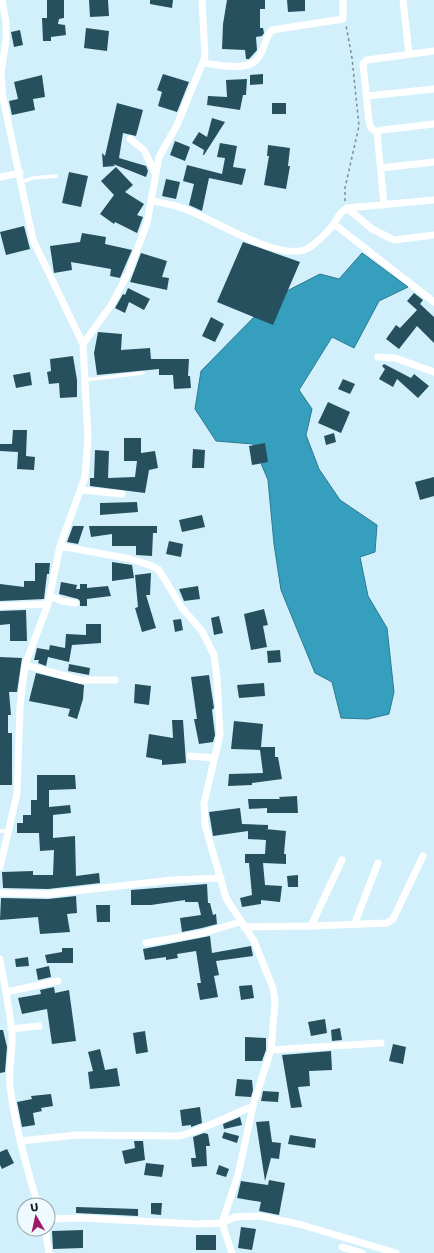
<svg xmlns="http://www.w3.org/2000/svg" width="434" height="1253" viewBox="0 0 434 1253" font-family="'Golos Text',sans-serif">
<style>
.water{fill:#369fbd;stroke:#2d7a90}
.building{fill:#26505d}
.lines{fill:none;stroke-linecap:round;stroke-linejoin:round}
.path{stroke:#798e95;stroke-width:1.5;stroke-dasharray:3 3;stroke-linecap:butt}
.service{stroke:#fff;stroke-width:3.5}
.minor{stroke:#fff;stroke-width:7}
</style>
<rect width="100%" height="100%" fill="#d2f0fb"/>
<path class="water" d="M362 253 408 287 379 301 354 348 332 337 299 390 312 409 306 435 319 469 340 500 377 525 375 552 360 557 368 596 387 628 394 692 389 714 368 719 341 718 332 682 315 673 281 590 274 544 268 480 253 444 216 441 195 409 201 371 259 312 281 294 320 274 339 279Z"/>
<path class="building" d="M47 0H64V18L59 19 58 24 65 25 66 35 51 37V41H43L42 18H47Z
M89 0H108L109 16 90 17Z
M150 0H173L172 8 150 4Z
M227 0H265V9H260V28H263L264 33 262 36 256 37 257 50 249 59H246L245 50 222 49 223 24Z
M287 0H305V11L288 12Z
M86 28 109 31 107 51 84 48Z
M20 30 23 45 14 47 11 32Z
M163 74 189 82 177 112 158 106 162 92 157 90Z
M263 74V84L250 85V75Z
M42 75 45 97 33 99 35 110 12 115 9 101 18 99 14 82Z
M247 79 246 95H243L240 110 207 105 208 96 227 97 226 80Z
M117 103 143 110 136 136 123 133 119 158 146 166 148 171 146 177 113 164 115 166 103 167 102 153 105 156Z
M272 103H286V114H272Z
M212 118 225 122 204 155H203L204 150 192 143 199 132 207 137Z
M175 141 190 147 185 161 170 155Z
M220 143 237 146 233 167 246 169 242 185 209 178 202 211 200 210 189 205 194 184 183 181 187 165 222 174 225 158 217 157Z
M268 145 290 148 288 166H290L286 189 264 185 269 156H267Z
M116 167 133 185 125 192 144 204 137 215 143 217 137 233 115 222 114 224 100 214 114 195 101 181Z
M69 172 88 176 81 207 62 203Z
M166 179 180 182 176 199 162 196Z
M24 226 30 249 6 255 0 232Z
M82 233 106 237 105 244 132 250 120 278 110 276 111 269 71 262 72 270 54 273 50 246 80 242Z
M243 242 300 262 273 325 217 302Z
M141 253 167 261 162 277 169 278 167 290 130 282Z
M128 288 150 299 144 310 129 302 125 313 115 308 123 294 125 295Z
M414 293 423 300 420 304 434 317V343L417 326 399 349 386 339 396 325 400 328 417 310 407 301Z
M211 317 224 324 215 342 202 336Z
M98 332 122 334 121 350 150 348 151 359H189L188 376H190L191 388 174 389 173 375H159V369L97 375 94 353Z
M73 356 77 380V397L60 398 59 383 49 384 47 372 51 371 50 359Z
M384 364 411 378 414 374 429 386 418 398 397 379 393 387 379 379 385 369 382 366Z
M30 372 32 385 16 388 13 375Z
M343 379 355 384 350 394 338 389Z
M328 402 350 412 341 433 318 423Z
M13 430H27L26 456 35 457 34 470 17 469 18 452 0 451V444H12Z
M334 433 336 442 326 445 324 436Z
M124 438H141V453L155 451 158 468 149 470 145 493 90 486V478H94L95 450 109 451 108 478 135 477 137 461H124Z
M265 443 268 462 252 465 249 446Z
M193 449 205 450 204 468H192Z
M434 477V496L420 500 415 482Z
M137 502 138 512 100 515V503Z
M202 515 205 527 182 532 179 520Z
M73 526H84L78 544 67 542Z
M89 526H157V533H153L152 556 136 555V546H112V534L91 537Z
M169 541 183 544 181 557 166 554Z
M112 562 132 565 134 578 112 581Z
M35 563H50L49 574H47L44 599 0 601V584L24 587V581H35Z
M151 573 150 595H146L156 628 142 632 135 608 138 607 135 575Z
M61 582 77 585 76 589H80V584H87V588L108 586 111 596 87 599V606H80V601L78 599 59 594Z
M198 586 200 599 184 601 179 589Z
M264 609 268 625 263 626 267 647 251 650 244 614Z
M26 610 27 641H10V624L0 625V611Z
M219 616 223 633 214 635 211 618Z
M181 619 183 630 175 632 173 620Z
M86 624H101V643L72 645 69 662 48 657 46 666 38 663 39 660H34L37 648 49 650 50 645 65 648 66 634 86 635Z
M280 650 281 662 268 663 267 651Z
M0 657 22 658 17 692H9L11 715H8V733H12V785H0Z
M69 664 90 668 89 675 68 671Z
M36 673 84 685 83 699 77 719 68 716 70 709 29 701Z
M209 675 214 708 212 710 215 735 213 742 199 744 194 719H197L191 677Z
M264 683 265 696 239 698 237 685Z
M135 684 151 686 149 705 134 703Z
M172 720H183L186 763 162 765V760L146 757 149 734 173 738Z
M234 721 263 724 261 747H275V757H278L282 779 252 783V785L228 786 229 774 263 773 260 750 231 749Z
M37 775H75L76 789 49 790V807L70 805 71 813 53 815V838L75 836 76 876 99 873 100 883 48 889 3 888 2 872 33 871V875H53L54 850 40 851 39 833H17V823H23V815H31V800H37Z
M297 796 298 813H267V808L249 809 248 799H280L279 797Z
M240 808 242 824 268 825V829H265L286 831 284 854H286V864L263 863 265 885 282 886 280 902 261 900V904L242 907 240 898 252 895 249 863H245V854H265L266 840 248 839V831L213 836 209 812Z
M298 875V887H288L287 876Z
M207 884 208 903H210L213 915 216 914 217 924 202 928 182 932 180 918 201 915 198 902H185V900L151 905H131V890Z
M76 896 77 913 67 914 70 932 40 934 38 917 0 920 1 898 48 899Z
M96 905H110V922H97Z
M210 936 212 953 251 946 253 956 216 961 219 975 214 976 218 997 200 1000 197 983H201L196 951 177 954 178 958 166 960V957L145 960 143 949Z
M62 948H73V963H47L45 955 62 952Z
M28 957 29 966 16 967 15 959Z
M49 966 51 977 38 980 36 969Z
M252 985 254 998 241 1000 239 986Z
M54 987 55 993 69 990 76 1041 52 1044 47 1009 22 1014 18 998 41 994 40 990Z
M325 1019 327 1033 311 1036 308 1022Z
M340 1028 342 1040 332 1041 331 1030Z
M0 1030H3L7 1047 5 1072 0 1073Z
M145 1031 148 1052 136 1054 133 1033Z
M245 1037 266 1038V1050L262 1061H245Z
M393 1044 406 1047 403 1064 389 1061Z
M100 1049 105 1070 117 1068 120 1086 90 1089 88 1072 93 1071 88 1052Z
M331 1051 332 1070 309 1071 310 1086 298 1087 302 1107 291 1108 282 1055Z
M237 1079 252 1080 253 1090 251 1097 235 1096Z
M263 1091 279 1092 278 1102 261 1101Z
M51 1094 53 1106 41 1108 42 1111 33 1113 35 1125 22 1127 17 1102 32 1099 31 1096Z
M200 1107 202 1123 191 1127V1125L182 1126 180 1110Z
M240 1117 242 1125 224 1129 223 1124Z
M269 1121 272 1142 281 1143 279 1159 271 1158 265 1181 256 1122Z
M224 1132 239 1136 237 1143 222 1138Z
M204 1133 208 1134 210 1146H206L207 1166 192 1167 191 1158H196L193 1137Z
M290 1135 316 1139 315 1148 288 1144Z
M134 1141H143L145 1160 125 1164 122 1151 135 1148Z
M7 1149 14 1163 2 1169 0 1165V1152Z
M146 1163 164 1165 162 1177 144 1175Z
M219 1165 229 1169 226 1177 216 1174Z
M269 1180 285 1183 279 1215 259 1211 261 1202 237 1198 241 1181 268 1185Z
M151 1203H162L161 1215 151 1214Z
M76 1207 138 1209V1216L76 1213Z
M241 1227 256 1229 252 1250 238 1248Z
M83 1230V1248L53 1249 52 1231Z
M196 1235H216V1250H196Z"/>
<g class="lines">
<path class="path" d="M345 201V188L359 126 352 58 346 25"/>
<path class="service" d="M21 182 33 178 56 176
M85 380 143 373
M0 831H9"/>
<path class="minor" d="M403 0 409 54
M203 63C221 65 253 74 261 53 265 46 266 36 272 30L343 19V0
M367 96 434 89
M377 132 382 130 434 124
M130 139 144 150 155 173
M381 168 434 162
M0 177 20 173
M152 201C165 203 178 206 190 211 217 222 276 259 304 250 314 246 327 233 334 224 338 217 339 213 347 208L372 229 394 240 434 235
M384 205 377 132 371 128 369 121 363 64 367 60 434 51
M347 208 434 200
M334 224 434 302
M83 344 112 304 129 271 147 223 159 157 177 125 205 57 202 0
M378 357 395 358 434 372
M81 490 122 494
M60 546 131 559 152 566 159 570 182 608 202 631 214 655 217 678 220 735 204 803 205 825 226 898 254 941 273 988 275 1002 271 1050 253 1106 238 1175 222 1223 232 1253
M50 596 62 601 75 603
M0 606 48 604
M25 665 80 680H115
M190 756 214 758
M0 867 17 794 20 706 25 665 48 604 60 546 85 477 88 439 83 344 33 240 3 98 1 73 6 40V22L2 0
M0 893 48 894 173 880 221 878
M354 925 378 863
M311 926 342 860
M244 927 311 926 387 923 393 919 423 856
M146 943 203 933 240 922
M0 959C4 984 10 1009 12 1034 13 1051 8 1069 10 1086 15 1127 26 1166 38 1205
M6 992 58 981
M11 1029 39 1026
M271 1050 381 1043
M20 1141 77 1135 180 1136 198 1130 253 1106
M48 1219 82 1218 195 1224 222 1223 235 1217 259 1216 299 1224 396 1253
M45 1229 49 1253
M342 1247 362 1253"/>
</g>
<g transform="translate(36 1217) rotate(351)"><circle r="19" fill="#eefafe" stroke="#98a4a8"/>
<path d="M0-3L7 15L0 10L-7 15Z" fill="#a11864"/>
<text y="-6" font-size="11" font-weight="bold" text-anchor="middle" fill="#182327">U</text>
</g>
</svg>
